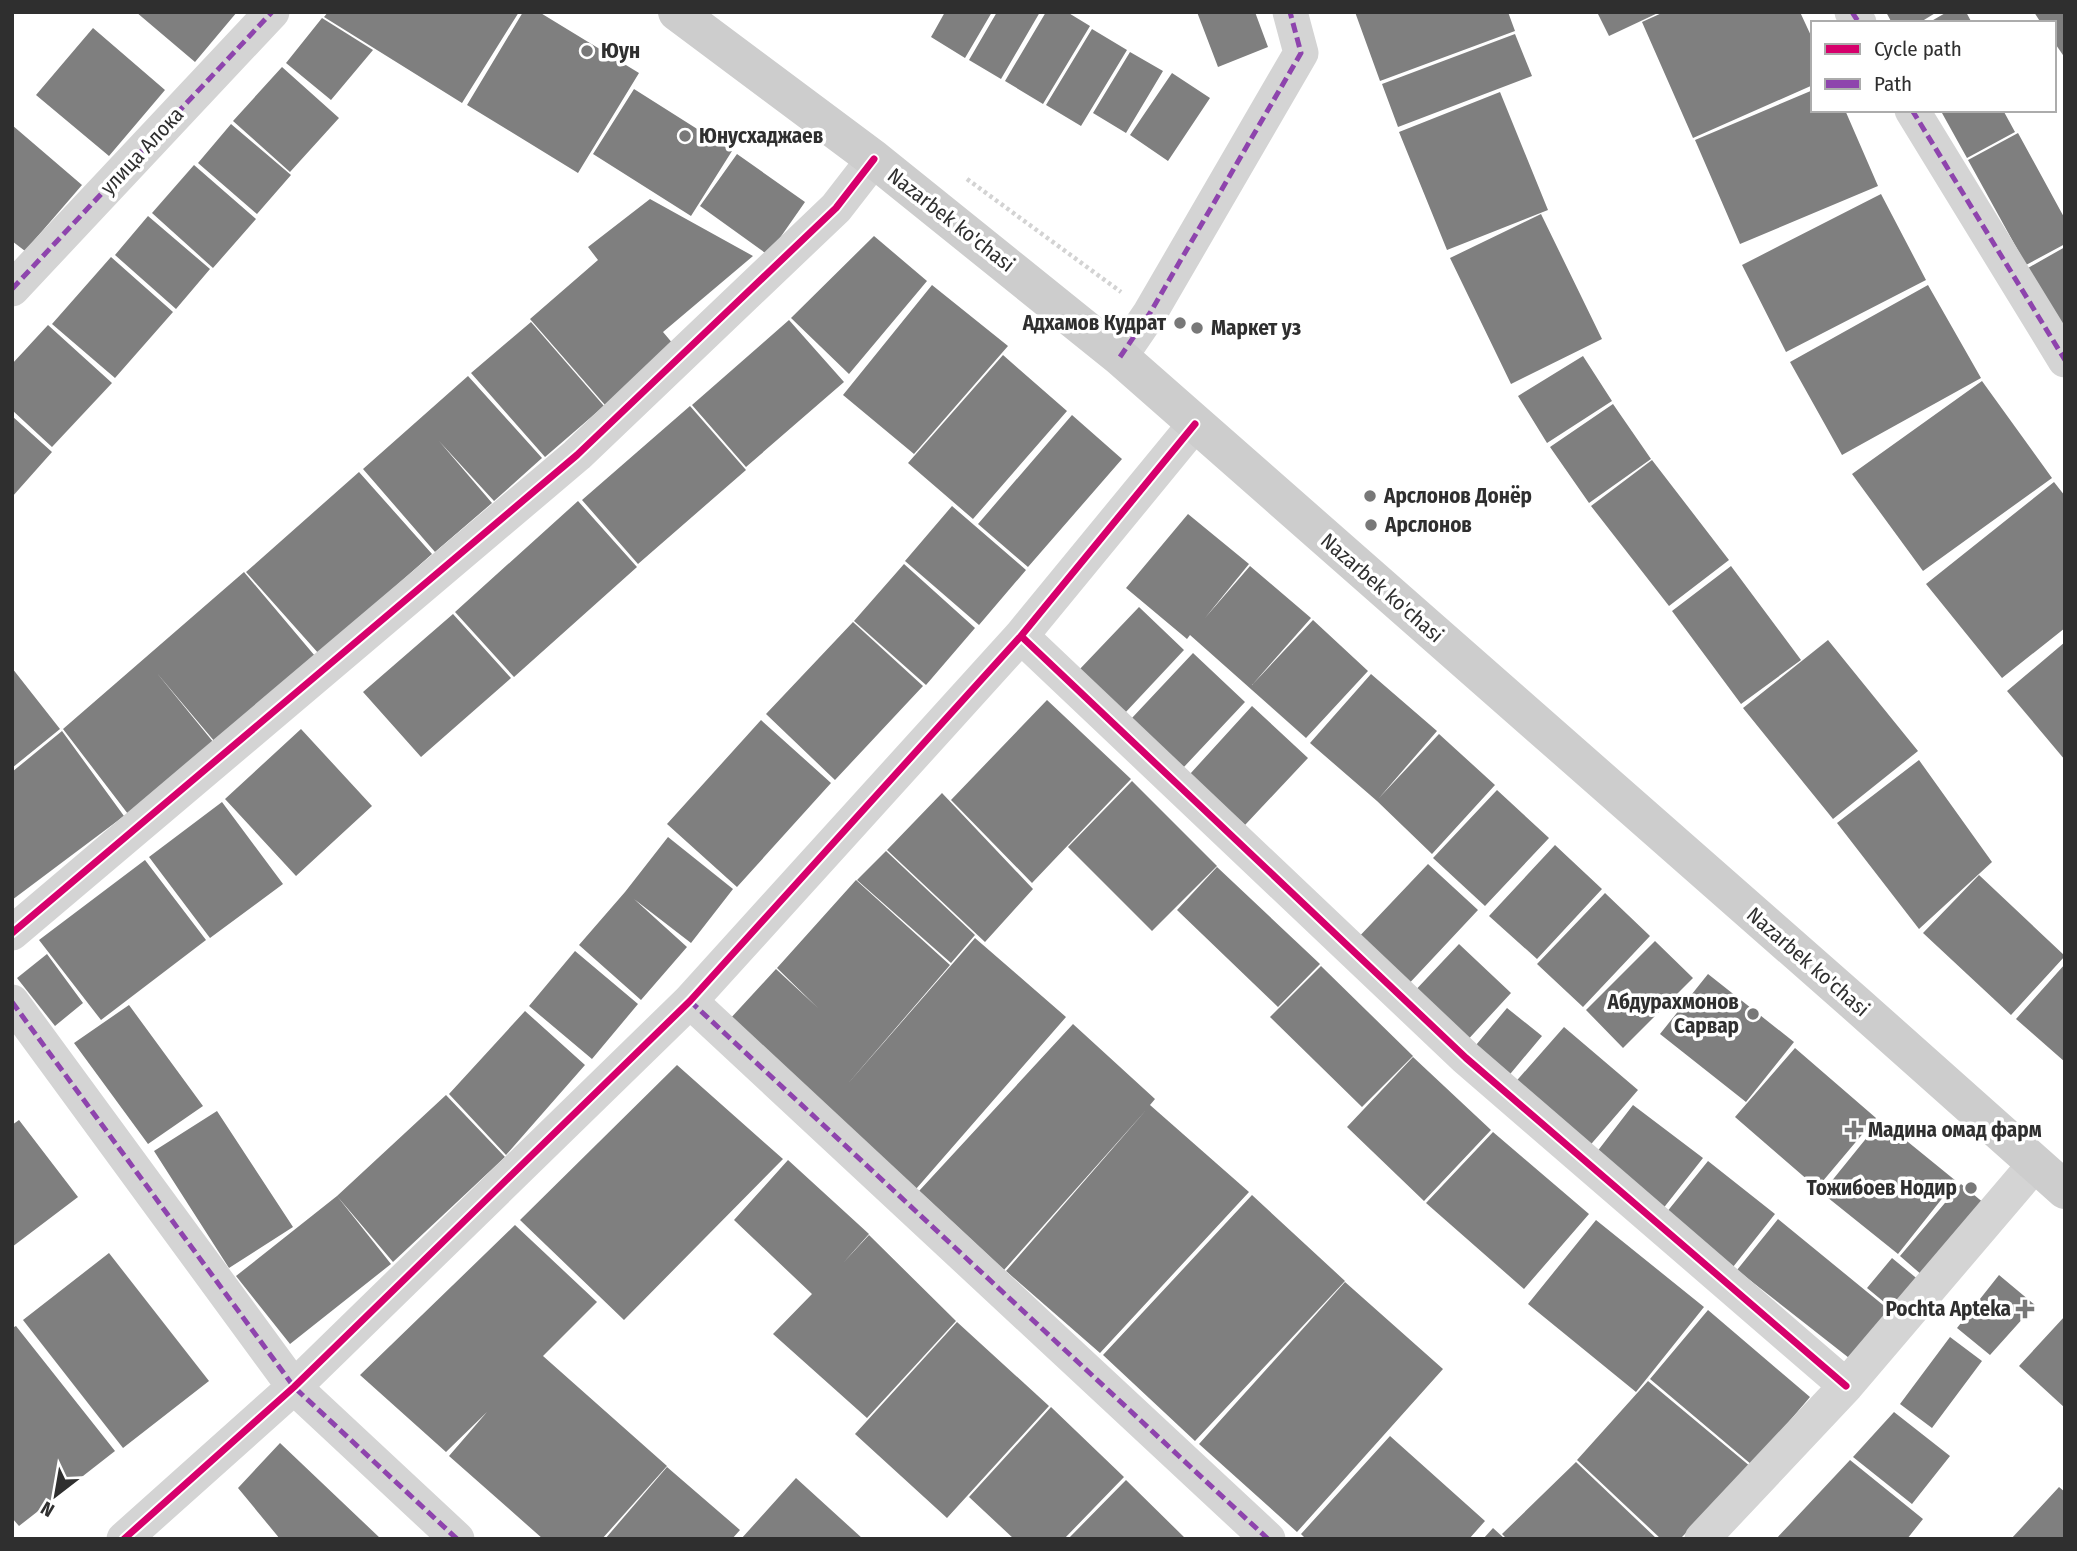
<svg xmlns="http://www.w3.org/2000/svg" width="2077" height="1551" viewBox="0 0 2077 1551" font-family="'Fira Sans Condensed',sans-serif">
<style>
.building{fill:#7f7f7f}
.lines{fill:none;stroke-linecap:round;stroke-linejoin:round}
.path{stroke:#d3d3d3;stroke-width:4.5;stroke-dasharray:3.5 3.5;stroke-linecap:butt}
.minor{stroke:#d4d4d4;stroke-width:35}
.secondary{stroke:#cdcdcd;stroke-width:38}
.quiet{stroke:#8e44ad;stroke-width:5;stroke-dasharray:10 5;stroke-linecap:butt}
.cycleway-casing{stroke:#fff;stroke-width:11}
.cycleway{stroke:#d6006c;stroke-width:7}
.poi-dot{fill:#787878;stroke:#fff;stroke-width:2.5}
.labels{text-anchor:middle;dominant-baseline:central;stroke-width:7;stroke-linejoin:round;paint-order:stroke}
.poi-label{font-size:21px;font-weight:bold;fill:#2f2f2f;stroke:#fff;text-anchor:start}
.street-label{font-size:21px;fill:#2f2f2f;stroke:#fff}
</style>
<rect width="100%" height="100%" fill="#fff"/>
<path class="building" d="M136 12H237L195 62Z
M328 12H519L462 103 324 17Z
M523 12H539L639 73 578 173 467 105Z
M945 12H992L965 58 931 37Z
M997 12H1040L1001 79 969 60Z
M1046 12H1067L1090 26 1043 104 1005 81Z
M1197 12H1255L1268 47 1218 67Z
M1355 12H1508L1515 31 1380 81Z
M1597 12H1660L1609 36Z
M1664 12H1800L1813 40V85L1693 138 1642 22Z
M1886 12H1937L1919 23H1892Z
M1947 12H1966L1972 23H1928Z
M2034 12H2065V58L2054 42V23H2041Z
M322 18 373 50 331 100 286 63Z
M93 28 165 90 109 156 36 95Z
M1092 29 1127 50 1081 126 1046 105Z
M1515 34 1532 76 1398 127 1382 84Z
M1130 52 1163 71 1126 133 1093 113Z
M282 67 339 118 290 172 233 121Z
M1172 73 1210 98 1168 161 1130 135Z
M634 89 732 151 691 216 593 154Z
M1813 90V110H1845L1878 186 1740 244 1695 140Z
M1500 92 1548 210 1447 250 1399 132Z
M1947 110H2003L2015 132 1967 158 1942 113Z
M231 124 291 175 257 214 198 163Z
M12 125 82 185 25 251 12 241Z
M2018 133 2065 219V244L2026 265 1968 160Z
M737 154 805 202 768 255 700 206Z
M194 165 256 219 213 268 152 213Z
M1881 194 1926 280 1786 352 1742 265Z
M650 199 753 256 663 332 674 345 605 405 530 319 598 260 588 247Z
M1541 214 1602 339 1511 384 1450 258Z
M148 216 210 269 176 309 115 255Z
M874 236 927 281 849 374 791 318Z
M2065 247V328L2028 268Z
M111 257 173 312 115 378 52 324Z
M932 285 1008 346 914 454 843 395Z
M1928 285 1981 378 1842 455 1790 362Z
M789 320 844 382 746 467 692 405Z
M531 322 604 406 545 457 471 373Z
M48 325 112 383 52 447 12 410V364Z
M1003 355 1067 411 973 519 908 463Z
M1583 356 1612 401 1547 443 1518 396Z
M468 376 542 458 494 501 439 441 492 503 435 552 363 469Z
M1982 381 2052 478 1923 571 1852 474Z
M1613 404 1651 459 1589 503 1550 447Z
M690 406 746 470 638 564 582 500Z
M1072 415 1122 459 1028 567 978 524Z
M12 416 52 452 12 497Z
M1652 460 1729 560 1669 606 1591 506Z
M359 472 432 554 319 654 246 572Z
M2054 482 2065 496V628L2002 678 1926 584Z
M578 501 637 567 514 677 455 612Z
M952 506 1026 570 979 625 905 561Z
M1188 514 1249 564 1205 618 1250 566 1311 618 1252 685 1313 620 1368 671 1306 738 1190 635 1187 639 1126 588Z
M904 564 975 628 926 685 854 621Z
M1731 566 1801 660 1741 704 1672 611Z
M244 572 315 656 215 742 156 672 214 743 128 814 63 729Z
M1139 607 1184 650 1124 714 1078 671Z
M453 614 511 678 421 757 363 692Z
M853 622 923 686 835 780 766 714Z
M1828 640 1918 751 1833 819 1743 708Z
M2065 642V760L2007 691Z
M1193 653 1245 702 1183 768 1131 719Z
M12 668 60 729 12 768Z
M1371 674 1437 731 1379 798 1439 734 1495 785 1432 854 1377 801 1310 743Z
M1047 700 1131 779 1032 883 951 800Z
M1252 706 1308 758 1245 825 1190 774Z
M761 720 831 783 737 887 667 824Z
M301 729 372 806 296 876 225 799Z
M62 731 124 816 12 900V772Z
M1919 760 1992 862 1919 929 1837 823Z
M1132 781 1217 866 1152 931 1068 847Z
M1497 790 1549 838 1485 906 1433 858Z
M942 793 1033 889 985 942 887 850Z
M222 802 283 884 210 938 149 857Z
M668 837 733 889 691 943 634 899 687 947 641 1000 579 945 625 892Z
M1555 845 1602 889 1537 959 1489 916Z
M886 851 975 935 951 963 857 880Z
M145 860 206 940 101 1020 39 940Z
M1428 864 1478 910 1404 989 1354 942Z
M1217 867 1320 964 1278 1007 1177 910Z
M1979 875 2065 956 2011 1015 1923 933Z
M856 880 950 965 845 1087 975 938 1066 1017 916 1189 729 1020 776 969 818 1008 777 968Z
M1605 893 1650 936 1583 1007 1537 964Z
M1655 941 1693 978 1623 1048 1586 1010Z
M1459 944 1511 993 1463 1045 1410 996Z
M575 951 638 1004 592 1059 529 1006Z
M47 954 83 1003 55 1026 17 978Z
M2065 964V1062L2016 1019Z
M1321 966 1413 1056 1362 1107 1270 1017Z
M1708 974 1794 1042 1746 1102 1660 1034Z
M129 1005 203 1106 148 1144 74 1043Z
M1507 1008 1542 1036 1506 1079 1471 1051Z
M525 1011 585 1065 506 1155 449 1094Z
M1073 1024 1155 1099 1150 1105 1249 1192 1100 1353 1006 1271 1147 1109 1004 1270 919 1191Z
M1564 1027 1638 1090 1586 1150 1512 1086Z
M1795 1048 1876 1118 1817 1188 1735 1117Z
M1413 1057 1491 1130 1424 1201 1347 1127Z
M677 1065 783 1159 624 1320 520 1220Z
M446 1095 505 1157 393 1262 337 1196Z
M1633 1105 1703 1158 1662 1210 1593 1157Z
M217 1111 293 1227 229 1268 154 1151Z
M19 1120 78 1197 12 1247V1125Z
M1881 1120 1956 1181 1898 1254 1822 1193Z
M1493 1132 1589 1214 1524 1289 1426 1203Z
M788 1160 869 1234 843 1263 869 1235 956 1321 867 1418 773 1334 812 1294 734 1220Z
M1708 1161 1775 1214 1733 1267 1666 1213Z
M1961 1184 1991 1209 1930 1282 1900 1256Z
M1252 1195 1345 1281 1195 1441 1103 1355Z
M337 1196 391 1264 290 1344 236 1276Z
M1778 1219 1899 1318 1858 1365 1737 1270Z
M1596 1220 1704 1307 1636 1392 1528 1304Z
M515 1225 597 1302 543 1356 667 1466 602 1539H543L449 1456 487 1412 446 1452 360 1375Z
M109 1253 209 1381 123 1448 23 1320Z
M1892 1258 1926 1286 1901 1316 1867 1288Z
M1999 1275 2035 1305 1990 1355 1957 1328Z
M1345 1282 1443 1369 1297 1532 1199 1444Z
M1708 1310 1810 1397 1752 1465 1650 1379Z
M2065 1316V1408L2019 1366Z
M957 1322 1049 1406 947 1518 855 1434Z
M16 1326 115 1451 19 1526 12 1518V1328Z
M1950 1337 1982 1361 1932 1428 1900 1404Z
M1648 1381 1751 1467 1680 1539H1661L1577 1460Z
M1051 1407 1124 1477 1064 1539H1014L969 1497Z
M1894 1412 1950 1456 1912 1504 1853 1457Z
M1390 1436 1485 1521 1469 1539H1306L1301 1534Z
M280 1443 381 1539H280L238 1488Z
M1850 1460 1923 1519 1907 1539H1776Z
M1576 1462 1657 1539H1507L1502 1534Z
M667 1467 740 1530 732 1539H605Z
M796 1478 863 1539H741Z
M1126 1480 1186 1539H1068Z
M2059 1487 2065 1492V1539H2011Z
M1493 1528 1505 1539H1483Z"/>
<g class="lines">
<path class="path" d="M967 179 1121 292"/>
<path class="minor" d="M1852 12 1859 23
M1912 110 2065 360
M12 289 272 12
M1120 357 1150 313 1301 53 1290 12
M1021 636 1466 1058 1846 1386
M12 933 577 455 836 208 874 159
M690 1001 1268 1539
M12 1002 294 1387 457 1539
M124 1539 294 1387 690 1001 1021 636 1195 424
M1702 1539 1846 1386 2035 1164"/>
<path class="secondary" d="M677 12 874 159 1120 357 1855 1003 2065 1190"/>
<path class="quiet" d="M1852 12 1859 23
M1912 110 2065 360
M12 289 272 12
M1120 357 1150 313 1301 53 1290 12
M690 1001 1268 1539
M12 1002 294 1387 457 1539"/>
<defs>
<path id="cycleway" d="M1021 636 1466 1058 1846 1386
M12 933 577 455 836 208 874 159
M124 1539 294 1387 690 1001 1021 636 1195 424"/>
</defs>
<use href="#cycleway" class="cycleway-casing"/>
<use href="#cycleway" class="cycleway"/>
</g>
<g class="poi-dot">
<circle cx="587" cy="51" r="7"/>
<circle cx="685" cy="136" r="7"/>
<circle cx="1180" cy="323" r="7"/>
<circle cx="1197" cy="328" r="7"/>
<circle cx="1370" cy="496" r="7"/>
<circle cx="1371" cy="525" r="7"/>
<circle cx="1753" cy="1014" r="7"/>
<path d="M1850.5 1119.5h7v7h7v7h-7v7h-7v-7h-7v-7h7z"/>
<circle cx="1971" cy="1188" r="7"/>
<path d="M2021.5 1298.5h7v7h7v7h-7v7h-7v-7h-7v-7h7z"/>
</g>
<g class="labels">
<g class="poi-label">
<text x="601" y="51">Юун</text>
<text x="699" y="136">Юнусхаджаев</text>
<text x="1166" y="323" text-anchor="end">Адхамов Кудрат</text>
<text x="1211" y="328">Маркет уз</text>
<text x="1384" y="496">Арслонов Донёр</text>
<text x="1385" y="525">Арслонов</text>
<text x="1739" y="1002" text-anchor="end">Абдурахмонов<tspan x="1739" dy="24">Сарвар</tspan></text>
<text x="1868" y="1130">Мадина омад фарм</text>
<text x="1957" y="1188" text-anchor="end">Тожибоев Нодир</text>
<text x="2011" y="1309" text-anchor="end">Pochta Apteka</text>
</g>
<g class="street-label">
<text transform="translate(142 151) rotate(-47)">улица Алока</text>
<text transform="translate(951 220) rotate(38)">Nazarbek ko'chasi</text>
<text transform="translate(1382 588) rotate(41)">Nazarbek ko'chasi</text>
<text transform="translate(1808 962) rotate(41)">Nazarbek ko'chasi</text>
</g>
</g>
<rect width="2077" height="1551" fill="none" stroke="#2f2f2f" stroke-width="28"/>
<rect x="1811" y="21" width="245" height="91" fill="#ffffff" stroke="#acacac" stroke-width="2"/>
<rect x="1825" y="44" width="35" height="10" fill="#d6006c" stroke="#acacac" stroke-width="2"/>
<text x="1874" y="56" font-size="21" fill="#2f2f2f">Cycle path</text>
<rect x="1825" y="79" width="35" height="10" fill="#8e44ad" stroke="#acacac" stroke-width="2"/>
<text x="1874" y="91" font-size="21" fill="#2f2f2f">Path</text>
<g transform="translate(56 1495) rotate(211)" stroke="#ffffff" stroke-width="5" paint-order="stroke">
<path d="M0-5L12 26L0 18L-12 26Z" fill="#2f2f2f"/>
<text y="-10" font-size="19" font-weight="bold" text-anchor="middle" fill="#2f2f2f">N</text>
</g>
</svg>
